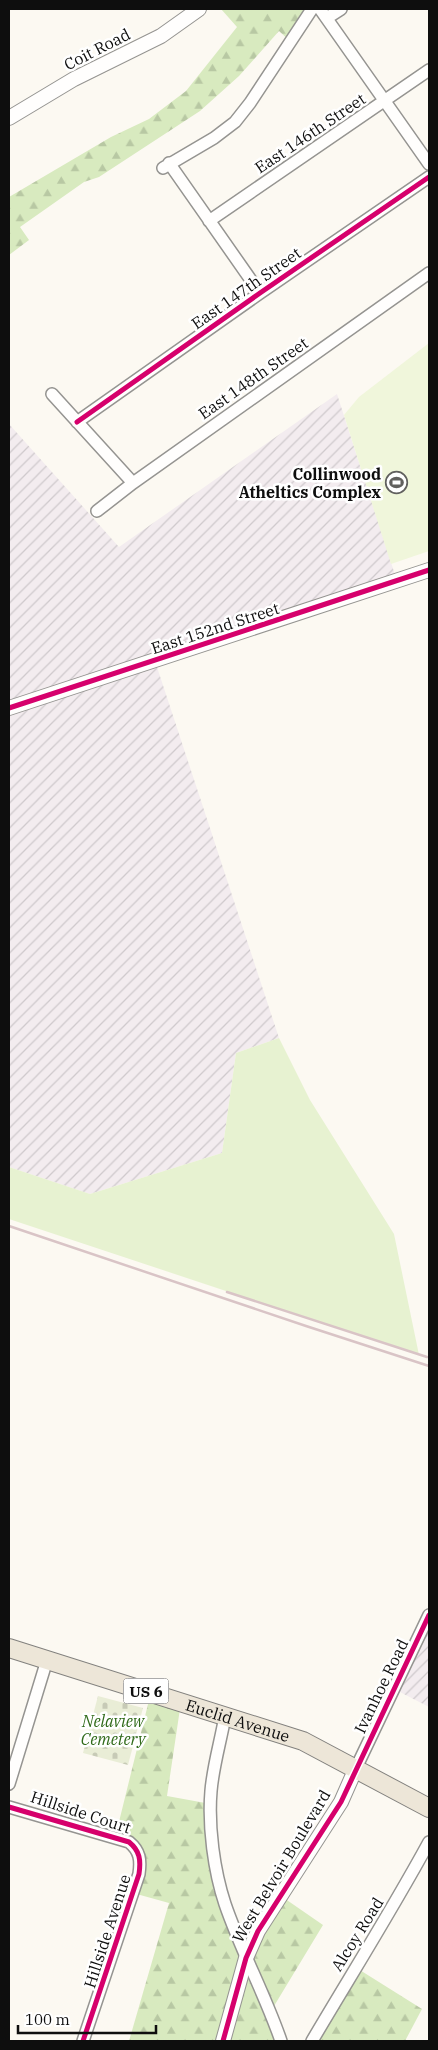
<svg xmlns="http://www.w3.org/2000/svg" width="438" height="2050" viewBox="0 0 438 2050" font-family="'IBM Plex Serif',serif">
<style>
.industrial{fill:url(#industrial-furrows)}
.grass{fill:#e7f2d1}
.forest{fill:url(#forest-firs)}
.cemetery{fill:url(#cemetery-stones)}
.pitch{fill:#f0f6db}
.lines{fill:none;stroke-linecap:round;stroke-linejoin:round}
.minor-casing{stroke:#959491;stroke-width:14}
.tertiary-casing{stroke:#959491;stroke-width:16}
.primary-casing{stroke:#82817e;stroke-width:20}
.minor{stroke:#fffefd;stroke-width:11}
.tertiary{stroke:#fffefd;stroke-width:14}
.primary{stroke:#ede6d8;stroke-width:18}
.rail{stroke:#d9c4c6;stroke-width:2.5}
.cycleway-casing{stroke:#fff;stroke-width:8}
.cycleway{stroke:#d6006c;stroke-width:5}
.labels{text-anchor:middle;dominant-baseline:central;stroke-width:5;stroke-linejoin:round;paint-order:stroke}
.shield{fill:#fff;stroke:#565656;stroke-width:1}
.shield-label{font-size:15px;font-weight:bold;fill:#0e0e0e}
.street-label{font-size:16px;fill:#0e0e0e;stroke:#fff}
.poi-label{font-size:16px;font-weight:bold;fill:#0e0e0e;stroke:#fff;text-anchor:end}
.park-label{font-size:16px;font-style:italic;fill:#306a1a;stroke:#fff}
</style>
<defs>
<pattern id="industrial-furrows" width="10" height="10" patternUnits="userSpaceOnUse" patternTransform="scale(1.25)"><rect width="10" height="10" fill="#f3ecef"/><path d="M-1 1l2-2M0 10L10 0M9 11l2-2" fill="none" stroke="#cfc9cc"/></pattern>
<pattern id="forest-firs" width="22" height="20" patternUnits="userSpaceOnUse" patternTransform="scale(1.25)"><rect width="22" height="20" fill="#d8eabf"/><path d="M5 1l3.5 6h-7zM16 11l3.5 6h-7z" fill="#b8c8a3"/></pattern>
<pattern id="cemetery-stones" width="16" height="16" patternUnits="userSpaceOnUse" patternTransform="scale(1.25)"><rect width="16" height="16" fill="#e9edd6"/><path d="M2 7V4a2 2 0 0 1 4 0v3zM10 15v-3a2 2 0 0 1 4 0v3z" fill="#c7cab6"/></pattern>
</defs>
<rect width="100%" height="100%" fill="#fcf9f2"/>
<path class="industrial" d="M337 394 397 581 155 661 279 1038 236 1053 222 1153 90 1194 9 1167V424L119 547Z
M429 1615V1707L394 1689Z"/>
<path class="grass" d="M279 1038 310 1100 394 1234 419 1355 9 1219V1167L90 1194 222 1153 236 1053Z"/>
<path class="forest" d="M221 9H312L291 42 279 31 239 76 200 111 99 177 84 182 20 227 29 240 9 255V197L111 137 149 119 186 91 237 27Z
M151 1692 181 1702 167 1796 211 1804 212 1846 245 1957 281 1896 323 1925 271 2011 281 2041H129L169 1903 133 1893 139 1856 115 1838Z
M355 1967 422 2009 405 2041H312Z"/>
<path class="cemetery" d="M98 1696 143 1708 128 1765 83 1753Z"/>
<path class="pitch" d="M429 343V551L391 564 344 415 359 397Z"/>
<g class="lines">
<defs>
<path id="minor" d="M320 9 429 164
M327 18 341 9
M169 163 260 293
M163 168 214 138 235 122 250 103 312 9
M209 221 429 70
M52 394 133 483
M77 422 260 293 429 177
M97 511 133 483 429 273
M225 1716C221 1740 213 1766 211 1791 208 1826 214 1871 225 1904 241 1951 265 1994 281 2041
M356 1768 429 1615
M9 1784 47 1660
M9 1807 129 1842C140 1851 141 1860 139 1874L83 2041
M312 2041C351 1975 392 1910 429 1842"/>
<path id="tertiary" d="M9 118 74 79 161 36 199 9
M9 708 429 570
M223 2041 246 1958 258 1931 341 1802 356 1768"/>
<g id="primary">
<path id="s1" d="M9 1648 303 1741 429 1808"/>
</g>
</defs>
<use href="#minor" class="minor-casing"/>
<use href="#tertiary" class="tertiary-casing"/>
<use href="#primary" class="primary-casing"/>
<use href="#minor" class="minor"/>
<use href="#tertiary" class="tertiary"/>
<use href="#primary" class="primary"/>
<path class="rail" d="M9 1226 306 1326 429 1366
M227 1292 427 1357"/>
<defs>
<path id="cycleway" d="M77 422 260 293 429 177
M9 708 429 570
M9 1807 129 1842C140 1851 141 1860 139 1874L83 2041
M223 2041 246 1958 258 1931 341 1802 429 1615"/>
</defs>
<use href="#cycleway" class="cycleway-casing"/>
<use href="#cycleway" class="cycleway"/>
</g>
<defs>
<symbol id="stadium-ring" viewBox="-11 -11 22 22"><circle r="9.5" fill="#fff" stroke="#61605e" stroke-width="1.5"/><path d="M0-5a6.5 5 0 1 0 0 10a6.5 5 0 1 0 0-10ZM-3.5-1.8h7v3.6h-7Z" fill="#61605e"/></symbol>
</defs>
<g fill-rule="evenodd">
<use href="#stadium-ring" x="384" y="470" width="25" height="25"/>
</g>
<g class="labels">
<rect class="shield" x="123.5" y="1678.5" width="45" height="25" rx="4"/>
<g class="shield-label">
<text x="146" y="1691">US 6</text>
</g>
<g class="street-label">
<text transform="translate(97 49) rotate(-27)">Coit Road</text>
<text transform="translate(310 133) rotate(-34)">East 146th Street</text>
<text transform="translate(246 288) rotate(-35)">East 147th Street</text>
<text transform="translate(253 378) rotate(-35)">East 148th Street</text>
<text transform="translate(215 628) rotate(-18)">East 152nd Street</text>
<text transform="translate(381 1686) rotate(-64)">Ivanhoe Road</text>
<text stroke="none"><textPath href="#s1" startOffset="240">Euclid Avenue</textPath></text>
<text transform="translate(81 1812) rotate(18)">Hillside Court</text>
<text transform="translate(281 1866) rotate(-59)">West Belvoir Boulevard</text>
<text transform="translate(107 1931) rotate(-72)">Hillside Avenue</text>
<text transform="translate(357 1934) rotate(-58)">Alcoy Road</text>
</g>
<g class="poi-label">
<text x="381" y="474">Collinwood<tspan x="381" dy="18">Atheltics Complex</tspan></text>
</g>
<g class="park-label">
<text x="113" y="1721">Nelaview<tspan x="113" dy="18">Cemetery</tspan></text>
</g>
</g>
<rect width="438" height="2050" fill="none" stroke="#0e0e0e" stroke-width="20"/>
<path d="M18 2025v8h138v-8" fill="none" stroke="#0e0e0e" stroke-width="2.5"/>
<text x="25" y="2025" font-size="15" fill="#0e0e0e" stroke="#ffffff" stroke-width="4" paint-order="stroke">100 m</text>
</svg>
